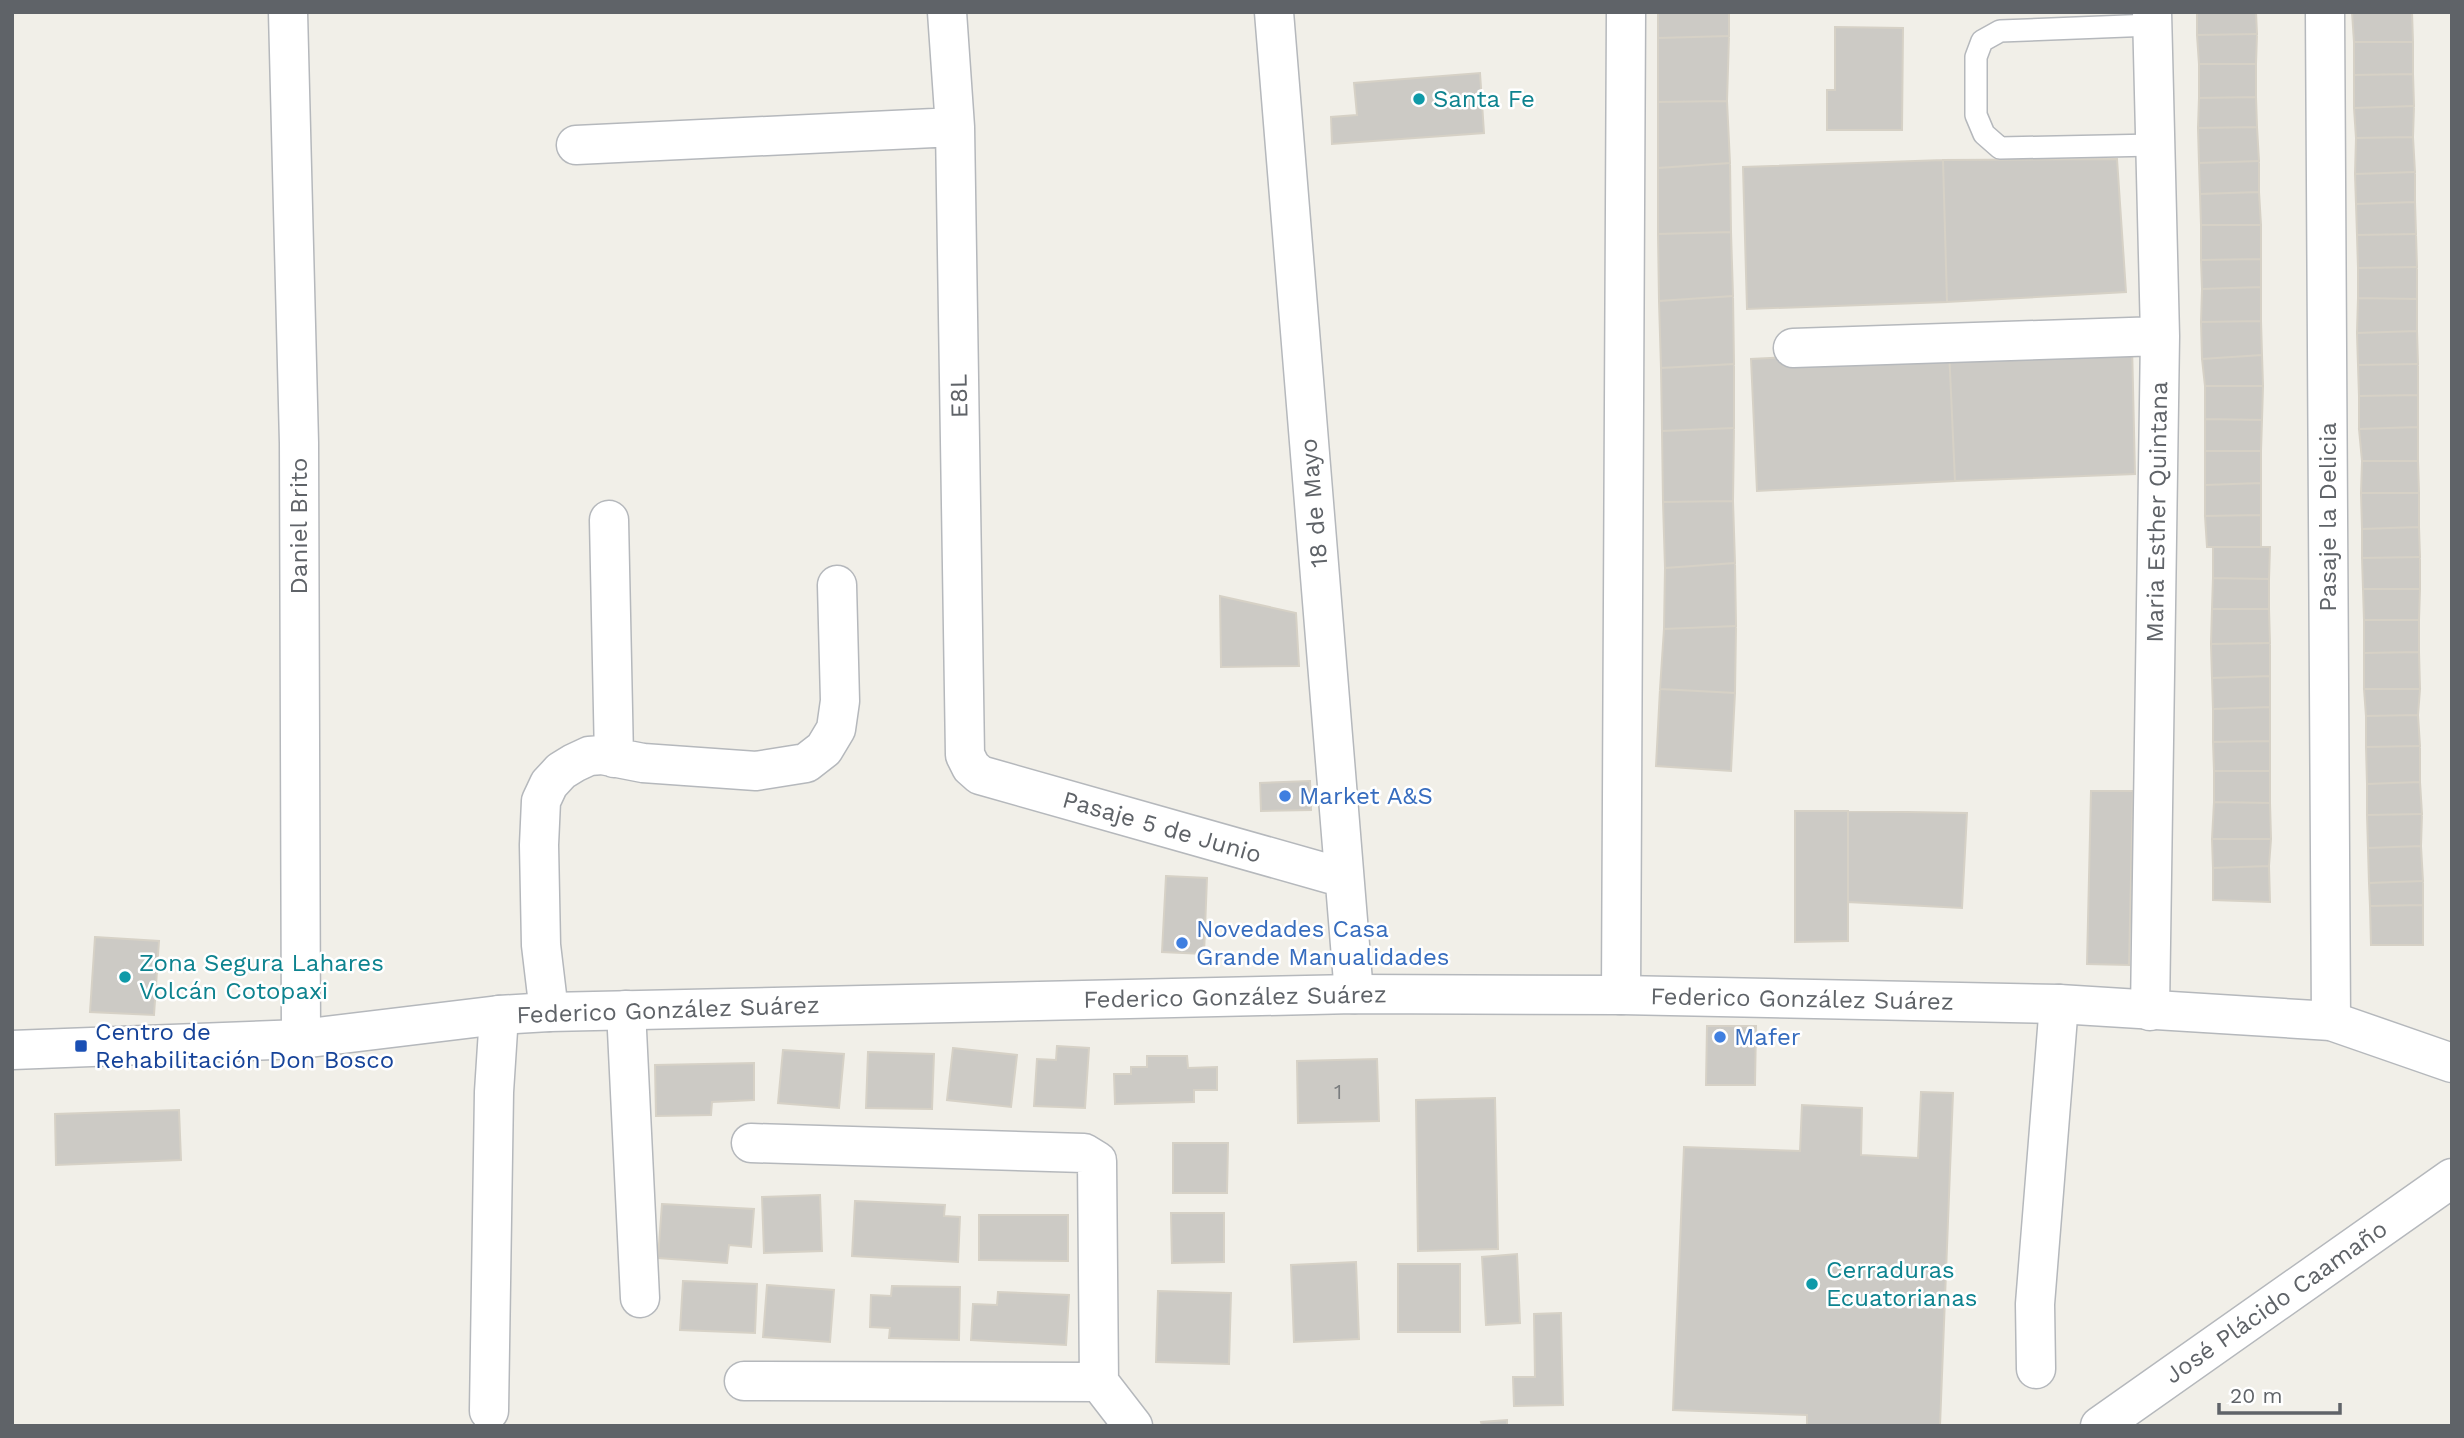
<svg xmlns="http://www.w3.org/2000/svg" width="2464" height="1438" viewBox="0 0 2464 1438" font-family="'Work Sans',sans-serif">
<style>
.building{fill:#cccac5;stroke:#d6d1c6;stroke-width:2}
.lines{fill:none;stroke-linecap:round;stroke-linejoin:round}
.service-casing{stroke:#b5b8bc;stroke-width:24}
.minor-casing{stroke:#b5b8bc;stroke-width:41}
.tertiary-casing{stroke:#b5b8bc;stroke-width:41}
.service{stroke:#fff;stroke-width:21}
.minor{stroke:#fff;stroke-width:38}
.tertiary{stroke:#fff;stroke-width:38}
.culture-dot{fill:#0f9aa8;stroke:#fff;stroke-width:2.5}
.shop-dot{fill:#3f7fe0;stroke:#fff;stroke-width:2.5}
.transit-dot{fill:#1a4fb4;stroke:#fff;stroke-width:2.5}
.labels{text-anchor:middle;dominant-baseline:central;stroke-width:5;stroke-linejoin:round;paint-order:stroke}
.number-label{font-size:21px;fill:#7a7d7f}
.culture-label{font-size:24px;fill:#0d838f;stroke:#fff;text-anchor:start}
.street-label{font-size:24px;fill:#5f6368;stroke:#fff}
.shop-label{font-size:24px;fill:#366cbe;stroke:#fff;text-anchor:start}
.transit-label{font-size:24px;fill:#164399;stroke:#fff;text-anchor:start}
</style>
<rect width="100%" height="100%" fill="#f1efe8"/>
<path class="building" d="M1658 12H1729V36L1658 38Z
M2197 12H2256L2257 34 2197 35Z
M2352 12H2412L2413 42H2354Z
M1835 27 1903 28 1902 130H1827V90H1835Z
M2257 34 2256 64H2199L2197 35Z
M1729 36 1727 101 1658 102V38Z
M2354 42H2413V74L2354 75Z
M2199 64H2256V97L2199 98Z
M1480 73 1484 133 1332 144 1331 117 1357 115 1354 83Z
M2413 74 2414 106 2354 108V75Z
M2256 97 2257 127 2198 128 2199 98Z
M1727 101 1730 163 1658 168V102Z
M2414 106 2413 137 2356 138 2354 108Z
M2257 127 2259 161 2199 163 2198 128Z
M2413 137 2415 172 2355 174 2356 138Z
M2117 159 2126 292 1947 302 1943 160Z
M1943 160 1947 302 1747 309 1743 167Z
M2259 161V192L2200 194 2199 163Z
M1730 163 1731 232 1658 234V168Z
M2415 172V202L2356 204 2355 174Z
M2259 192 2261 225H2201L2200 194Z
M2415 202 2416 234 2357 235 2356 204Z
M2201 225H2261V259L2201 260Z
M1731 232 1733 296 1659 301 1658 234Z
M2416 234 2417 267 2358 268 2357 235Z
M2261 259V287L2202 289 2201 260Z
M2417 267V299L2358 298V268Z
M2261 287V321L2201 322 2202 289Z
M1733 296 1734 364 1661 368 1659 301Z
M2358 298 2417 299V331L2357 333Z
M2261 321 2262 355 2202 359 2201 322Z
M2417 331 2418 364 2358 365 2357 333Z
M2132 344 2135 474 1955 481 1949 349Z
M1949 349 1955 481 1757 491 1751 359Z
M2262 355 2263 386H2205L2202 359Z
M1734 364V428L1662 431 1661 368Z
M2418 364V395L2359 396 2358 365Z
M2205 386H2263L2262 420 2205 419Z
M2418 395V427L2359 429V396Z
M2205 419 2262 420 2261 451H2205Z
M2418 427V461H2362L2359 429Z
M1734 428 1733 501 1663 502 1662 431Z
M2205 451H2261V483L2205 485Z
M2362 461H2418L2419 493H2361Z
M2261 483V515L2205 516V485Z
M2361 493H2419V527L2362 529Z
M1733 501 1735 563 1665 568 1663 502Z
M2261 515V547H2207L2205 516Z
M2419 527 2420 557 2362 558V529Z
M2213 547H2270L2269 579 2213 578Z
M2420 557V589H2363L2362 558Z
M1735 563 1736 626 1664 629 1665 568Z
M2213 578 2269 579V609H2212Z
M2363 589H2420L2419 620H2364Z
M1220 596 1296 613 1299 666 1221 667Z
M2212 609H2269L2270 643 2211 644Z
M2364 620H2419V652L2364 653Z
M1736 626 1735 693 1660 689 1664 629Z
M2270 643V676L2212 678 2211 644Z
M2419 652 2420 689H2364V653Z
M2270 676V707L2213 709 2212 678Z
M1660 689 1735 693 1731 771 1656 766Z
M2364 689H2420L2418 715 2366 716Z
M2270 707V741L2213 742V709Z
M2418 715 2420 746 2366 747V716Z
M2270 741V771H2214L2213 742Z
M2420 746V782L2367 784 2366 747Z
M2214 771H2270V803L2214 802Z
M1310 781 1311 810 1261 811 1260 783Z
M2420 782 2422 814 2367 815V784Z
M2091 791H2133L2129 965 2087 964Z
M2214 802 2270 803 2271 839H2212Z
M1795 811H1848V941L1795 942Z
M1848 811 1967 813 1962 908 1848 902Z
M2422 814 2421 846 2368 848 2367 815Z
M2212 839H2271L2269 866 2213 868Z
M2421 846 2423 881 2369 883 2368 848Z
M2269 866 2270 902 2213 900V868Z
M1166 876 1207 878 1204 954 1162 952Z
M2423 881V905L2370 906 2369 883Z
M2423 905V945H2371L2370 906Z
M95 937 159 941 154 1015 90 1012Z
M1707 1026H1756L1755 1085H1706Z
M1057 1046 1089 1048 1085 1108 1034 1106 1037 1059 1056 1060Z
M953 1048 1017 1055 1011 1107 947 1100Z
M783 1050 844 1054 839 1108 778 1103Z
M868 1052 934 1054 932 1109 866 1108Z
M1147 1056H1187L1188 1068 1217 1067V1090H1194V1102L1115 1104 1114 1074H1131V1067H1147Z
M1377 1059 1379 1121 1298 1123 1297 1061Z
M754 1063V1100L712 1102 711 1115 656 1116 655 1065Z
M1921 1092 1953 1093 1940 1426H1807V1415L1673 1410 1684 1147 1800 1151 1802 1105 1862 1108 1861 1155 1918 1158Z
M1495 1098 1498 1249 1418 1251 1416 1100Z
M179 1110 181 1160 56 1165 55 1114Z
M1173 1143H1228L1227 1193H1173Z
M820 1195 822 1251 764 1253 762 1197Z
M855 1201 945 1205 944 1216 960 1217 958 1262 852 1256Z
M662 1204 754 1209 751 1247 729 1245 727 1263 658 1258Z
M1171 1213H1224V1262L1172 1263Z
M979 1215H1068V1261L979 1260Z
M1517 1254 1520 1323 1486 1325 1482 1257Z
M1356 1262 1359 1339 1294 1342 1291 1265Z
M1398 1264H1460V1332H1398Z
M683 1281 757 1284 755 1333 680 1330Z
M767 1285 834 1290 830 1342 763 1337Z
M892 1286 960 1287 959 1340 889 1338 890 1328 870 1327 871 1295 891 1296Z
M1158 1291 1231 1293 1229 1364 1156 1362Z
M998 1292 1069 1295 1066 1345 971 1340 973 1304 997 1305Z
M1561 1313 1563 1405 1514 1406 1513 1377H1535L1534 1314Z
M1507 1420V1426H1482L1481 1422Z"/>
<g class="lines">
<defs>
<path id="service" d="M2152 25 2000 31 1982 41 1976 57V115L1984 134 2000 148 2155 145"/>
<path id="minor" d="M288 12 299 443 301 1039
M947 12 955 127 965 755 971 767 980 775 1344 878
M1274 12 1354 994
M2325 12 2331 1021
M576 145 955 127
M1793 348 2160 336
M609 520 614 758
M1621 995 1626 12
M626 1010 640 1298
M2150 1011 2160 336 2152 12
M549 1012 541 945 539 845 541 801 549 784 561 771 574 763 589 756 602 755 643 763 756 771 806 763 824 749 836 729 840 701 837 585
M751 1143 1084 1153 1097 1161 1099 1382 1133 1426
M2036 1369 2035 1304 2059 1004
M744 1381 1099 1382
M489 1411 494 1092 499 1015
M2100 1426 2452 1178"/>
<path id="tertiary" d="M12 1050 301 1039 499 1015 549 1012 1354 994 1621 995 2059 1004 2331 1021 2452 1063"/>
</defs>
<use href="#service" class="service-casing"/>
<use href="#minor" class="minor-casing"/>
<use href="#tertiary" class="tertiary-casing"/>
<use href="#service" class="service"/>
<use href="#minor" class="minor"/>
<use href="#tertiary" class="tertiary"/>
</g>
<g class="culture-dot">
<circle cx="1419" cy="99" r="7"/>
<circle cx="125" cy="977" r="7"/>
<circle cx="1812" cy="1284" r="7"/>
</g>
<g class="shop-dot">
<circle cx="1285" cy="796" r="7"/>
<circle cx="1182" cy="943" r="7"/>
<circle cx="1720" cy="1037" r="7"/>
</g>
<rect class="transit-dot" x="74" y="1039" width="14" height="14" rx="3.5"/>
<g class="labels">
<g class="number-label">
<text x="1338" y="1091">1</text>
</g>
<g class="culture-label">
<text x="1433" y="99">Santa Fe</text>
<text x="139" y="963">Zona Segura Lahares<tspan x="139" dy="28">Volcán Cotopaxi</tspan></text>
<text x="1826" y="1270">Cerraduras<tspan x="1826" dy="28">Ecuatorianas</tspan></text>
</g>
<g class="street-label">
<text transform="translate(959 396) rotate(-91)">E8L</text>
<text transform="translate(1314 503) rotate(-95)">18 de Mayo</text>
<text transform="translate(2157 512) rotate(-89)">Maria Esther Quintana</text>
<text transform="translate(2328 517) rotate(-90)">Pasaje la Delicia</text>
<text transform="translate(299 526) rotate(-90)">Daniel Brito</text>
<text transform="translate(1162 827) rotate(16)">Pasaje 5 de Junio</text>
<text transform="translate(1235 997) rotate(-1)">Federico González Suárez</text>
<text transform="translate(1802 999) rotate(1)">Federico González Suárez</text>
<text transform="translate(668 1010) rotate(-2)">Federico González Suárez</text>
<text transform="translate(2276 1302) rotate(-35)">José Plácido Caamaño</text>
</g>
<g class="shop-label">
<text x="1299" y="796">Market A&amp;S</text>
<text x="1196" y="929">Novedades Casa<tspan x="1196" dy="28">Grande Manualidades</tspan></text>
<text x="1734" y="1037">Mafer</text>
</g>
<g class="transit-label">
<text x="95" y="1032">Centro de<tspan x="95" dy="28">Rehabilitación Don Bosco</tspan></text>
</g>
</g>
<rect width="2464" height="1438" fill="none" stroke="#5f6368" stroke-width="28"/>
<path d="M2219 1403v10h121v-10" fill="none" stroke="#5f6368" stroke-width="3.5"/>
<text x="2230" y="1403" font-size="21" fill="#5f6368" stroke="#ffffff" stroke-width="5" paint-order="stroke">20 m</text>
</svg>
